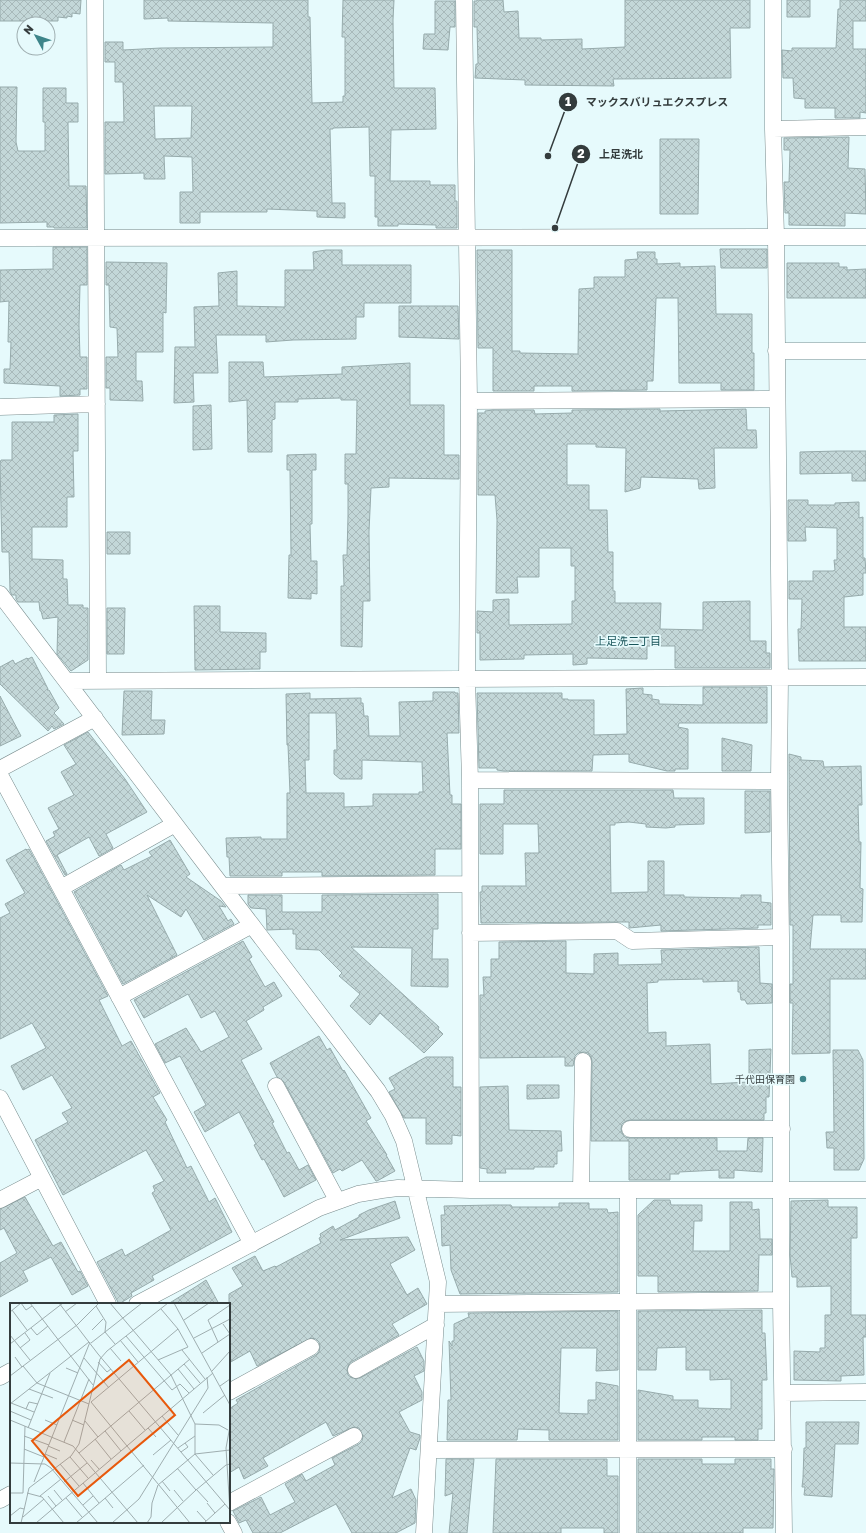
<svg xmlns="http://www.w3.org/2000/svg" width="866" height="1533" viewBox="0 0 866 1533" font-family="'Golos Text','Noto Sans JP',sans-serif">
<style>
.building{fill:url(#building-cross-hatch);stroke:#97abac;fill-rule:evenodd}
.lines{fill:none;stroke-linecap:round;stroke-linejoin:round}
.minor-casing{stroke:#798c8d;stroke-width:17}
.minor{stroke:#fff;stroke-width:16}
.poi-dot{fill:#3d858a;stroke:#e6fafc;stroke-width:1.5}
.labels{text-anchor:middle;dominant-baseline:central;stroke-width:3.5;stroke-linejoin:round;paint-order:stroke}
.poi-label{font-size:10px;fill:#343c3d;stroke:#e6fafc;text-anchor:end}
.neighbourhood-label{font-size:11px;fill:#185459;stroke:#e6fafc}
.inset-road{fill:none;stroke:#9faeb0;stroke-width:1}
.view{fill:#e8590c;fill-opacity:0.15;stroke:#e8590c;stroke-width:2}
.inset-edge{fill:none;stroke:#343c3d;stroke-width:2}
.leader{fill:none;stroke:#343c3d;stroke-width:1.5}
.callout-dot{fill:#343c3d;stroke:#e6fafc;stroke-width:1.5}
.mark-label{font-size:12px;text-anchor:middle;font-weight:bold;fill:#fff}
.callout-label{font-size:11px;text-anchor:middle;font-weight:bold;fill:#343c3d;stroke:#e6fafc;stroke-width:3.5;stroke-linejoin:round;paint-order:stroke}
</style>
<defs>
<pattern id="building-cross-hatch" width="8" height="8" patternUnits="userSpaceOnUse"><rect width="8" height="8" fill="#c3d7d8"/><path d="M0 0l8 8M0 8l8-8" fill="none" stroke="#a8b9ba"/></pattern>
</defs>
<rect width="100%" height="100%" fill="#e6fafc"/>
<path class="building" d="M0 0H81L80 14 72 13V17L67 16V18L58 17V21H0Z
M144 0H308V17H310L312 103 343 102V96H345V37H342L343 0H394L393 20 394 88H435L436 129 391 130 390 181H430V185H455V201H457V228H436V225L398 224V226H378V217H375V176H370L369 127 333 128V129H330L332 203H345V218L317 217V211L267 209V212H200V223H180V192H193L192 157 164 156 165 179H144V173L105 174V122H124L123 82H115V62H105V42H123V50L161 48 273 47V23L168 21V18L144 19ZM154 106H192L191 138 155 139Z
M477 0H503L504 12 518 11 519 38H541V40L582 39V49L625 47V0H750V28H730L731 78 613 79 614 86 525 85V80L475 78 476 64H478L477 27H474V1H477Z
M787 0H810V17H787Z
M840 0H866V21H853V49H866V113L860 112V118H835V108H805V99L794 98 793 78H783L782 50 792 51V48H836L838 9H840Z
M435 1H455V27H450L448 50 423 49 424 34H435Z
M0 87H17L16 142 18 151H45V122H43V88H66V103H78V122H68L69 186H86L87 228H54V227H47V222L0 223Z
M849 137 848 168 865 169 866 214 845 213V226L789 225V213H785L784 182H789L790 150H784V138Z
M660 139H699L698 214H660Z
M53 247H87V285H80L79 325 80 357H87V389H80V395L60 396V386L4 383V369H10L11 342H8L9 301 0 302V270L53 269Z
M720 249H767V268H721Z
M326 250H342V265H411V303H364V317H356V339L293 340 266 342V335H216L218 373H193L194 402 174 403 175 347H195L194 307 219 306 218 273 237 271V306L285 307V270H314L313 252Z
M477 250H512V351H520V353L578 354 579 289 594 288V277H625V260L638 259 637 252H655V259H657V264L680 263V267L715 266 716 314H752V353H754V390H721V383H679L678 298H656L653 381H647V390L572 391V386H534V391H493V348H478Z
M106 262 167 263 166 313 163 312V352H136V381H142L143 401 110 400V388H106V357H118L117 328 110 327 109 285H106Z
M787 263H839V267H847V270L866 269V298H787Z
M399 306H458L459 339 399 337Z
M229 362H263L264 377 342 374V367L410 363V405H444V455H459V479L389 478V487L371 488 369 532 370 601H363L362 647 341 646V586H344L343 555H347L348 516V484H345V454H356L357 400H341V398L298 399V402H275V419L272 420V452H248L247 400 229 402Z
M211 405 212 449 193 450V406Z
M660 409V411L746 409 747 430H756L757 448H714L715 488 699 489 698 479 641 477 640 488 625 492 626 448 596 447V444H567V485H589V510H607L608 552H613V591H615V603H661L660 629 703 630V602L750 601V641H766V653H770V668H675V646H647V659L587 658V664L573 665V654L524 655V659L480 660V633H477V611L493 612V600L509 599V625L572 624V601H575V566H571V548H539V577H517L518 593H496L497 520 495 495H478V413H485V411L493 410H534L535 414 572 413V410Z
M78 414V451H73L74 497H67V527H32V559L63 560V579H67L68 605H83V608H88V660L71 671 57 654 58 617 43 619 41 611H40L39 602H18L16 599V595H12L10 591 9 552H2L0 463 1 460H12V422H54V415Z
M838 451H866V481H852V473L800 474V452Z
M316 454V470H312V524H310L311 561H317V594L311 593V599L288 598 289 555H291L290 470H287V455Z
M788 500H808V505H835V503L859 502V518L863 517V558H865L866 573H863V595L844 597V627H866V661H799L798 629H801L802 599H789V581H813V571H833L835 570 834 560H837V528L805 527 806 541H788Z
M107 532H130V554H107Z
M194 606H220V632L266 633V652H260V669L195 670Z
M107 608H125L124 654H107Z
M32 657 48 689 47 690H49L59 708 54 713 64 724 54 729 52 726 48 731 0 684V667L13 660 15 664 27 658 28 659Z
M703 687H767V723H679L678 727 688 729V769H675V771H667L629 762V754L593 755 592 771H504L497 770V768H479L477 693H562V699H568V700H594V735L627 734 626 689 643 688V694L652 695V699L659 700V704L703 705Z
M124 691H152L151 720H165L164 734 122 735Z
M433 692H455V693H458L459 733H447L450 795H452V804H461V849H435V875L322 876V872H282V876H230L229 857H227L226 838 261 837V839H287V793H290L288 745H287L286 694 310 693V699L361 698V703H363L364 716H368L369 736H400L399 702 433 701ZM309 713H336L337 750H334V774L340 779H362V760L422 762 423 792H419V794H373V806L344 807V793H306L305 760H309Z
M0 696 21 736 0 746Z
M88 732 125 779 147 812 106 834 113 848 99 856 89 837 57 855 67 874 65 875 46 841 55 836 53 832 59 829 48 808 74 795 61 772 76 764 64 745Z
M722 738 752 745 751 771H722Z
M789 754 801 757V760L823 761 824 767 861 766 862 805H858L859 842H861L860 888 863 889 862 922H841V915H813L810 949H866V979H830V1053L792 1054 793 1003H790V984H793V925H790Z
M504 790H673L674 798H704V824L675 825V827L666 828 646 827V824L629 822 615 823V825H610L611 893 648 892V861H664V895H684V897L741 898V895H761V902L771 903V925H758V928L661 931V925L629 928V922H617L481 923 480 892H482V886H526L525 853H539L538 824H503V854H480V804H504Z
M745 791H770V832L745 833Z
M170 840 190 874 186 877 221 901 226 907 219 906 228 921 231 919 234 924 204 940 186 909 181 917 147 895 177 955 123 984 74 892 121 865 124 870 152 856 149 852Z
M26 849 27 850 29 849 108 996 99 1000 122 1046 131 1041 160 1093 153 1097 167 1120 165 1122 187 1168 191 1166 209 1202 215 1198 232 1232 152 1276 154 1280 131 1293 132 1296 119 1304 97 1262 122 1249 125 1256 171 1230 152 1193 155 1191 153 1186 164 1181 146 1150 63 1195 35 1140 68 1122 62 1113 72 1108 52 1075 23 1090 11 1066 46 1048 32 1023 0 1039V918L10 913 5 904 25 893 6 860Z
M438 894V929H433L432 959H448V987L411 986 412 948 351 947 439 1027 438 1029 443 1034 424 1053 380 1013 370 1025 350 1006 360 994 339 976 342 973 319 950 296 949V934H293V929L267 930 266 909 251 908 248 904V895H282V912H322V895Z
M243 941 252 957 249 959 265 987 274 982 282 996 263 1007 264 1010 246 1021 262 1049 241 1060 274 1122 272 1123 287 1153 289 1152 299 1170 308 1165 316 1180 284 1197 264 1159 262 1160 254 1145 256 1144 239 1112 205 1132 194 1112 206 1105 180 1056 165 1063 155 1044 186 1028 201 1052 229 1037 215 1011 201 1018 188 994 144 1018 134 1000Z
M566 941V973L594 974V954L618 953V965L662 964 661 950 759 947 760 983 772 984V1003L747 1004 745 1000H741L740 992H738V981L703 982V979L658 980V982L647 983 648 1033 666 1032V1046L710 1044 711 1084 749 1082V1050L771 1049 769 1097H766V1113H764V1120H630L626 1121 622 1124 621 1129 622 1133 625 1137 630 1138H717V1151H747L748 1138H763L762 1172 734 1170V1178H719V1170L679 1172V1174H670V1180H629V1141H591L592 1061 591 1057 588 1053 584 1052 578 1053 575 1056 573 1066H565V1057L480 1058V995H484L483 977H491V959H499V942Z
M319 1036 327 1050 330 1048 343 1071 344 1070 371 1118 366 1121 387 1155H386L395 1171 377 1181H376L362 1160 342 1171 340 1169 333 1173 284 1082 277 1077 270 1063Z
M833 1050H858L863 1060 864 1159 859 1170H834V1148H827L826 1132H834Z
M426 1057H453V1087H461V1136L452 1135V1144H426V1118H404L389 1092 395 1089 389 1078Z
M527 1085H559V1098L527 1099Z
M508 1086 509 1130 561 1131 562 1151H557V1164H554V1167H534V1169H505L506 1173H487V1169L480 1168V1087Z
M25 1197 53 1246 61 1242 78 1272 80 1271 88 1286 72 1295 51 1257 23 1271 28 1281 0 1297V1263L17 1253 4 1228 0 1230V1209Z
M654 1200H670L671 1205H702V1221H694L693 1251H730V1202H752V1210L759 1209 760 1239H772V1255H759L758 1291 658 1292V1276H638V1215Z
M828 1200V1207H857V1238H851V1315H866V1337H863L864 1375 841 1376V1381L794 1380V1351L820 1352V1348H825V1315H831V1286L797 1287V1277H792L790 1255 791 1201Z
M395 1201 400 1218 340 1240 408 1237 415 1250 390 1264 407 1295 418 1288 427 1304 392 1324 399 1335 351 1362 348 1366 347 1370 348 1375 352 1378H360L417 1347 424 1361V1371L414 1376 422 1392V1400L399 1412 410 1432 420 1435V1438L416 1450 410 1448 392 1498 411 1489 416 1500 415 1523 396 1533H352L336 1504 280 1533H253L246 1520 239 1523 233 1511 261 1497 270 1515 295 1502 285 1484 302 1474 306 1481 335 1465 332 1458 359 1444 362 1441 363 1436 359 1428 354 1427 333 1436 326 1422 263 1458 268 1466 244 1479 239 1467 229 1473V1409L238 1403 236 1400 316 1355 319 1352 320 1347 319 1342 316 1339 311 1338 257 1366 250 1351 229 1363V1294L243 1286 232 1268 255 1256 263 1271 275 1266 276 1267 321 1243 319 1238 321 1237 320 1234 333 1226 335 1230 359 1217V1215L369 1210Z
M559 1203H589V1209H607L608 1213 618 1212V1292L460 1294 451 1270 450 1245 442 1246 441 1215H445L444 1206 493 1205H511L512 1207H559Z
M206 1280 219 1304H168L197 1286Z
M762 1310V1333H765L767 1380H762V1429H758V1440H735V1437H702V1440H638V1390L673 1396V1400H698V1408L731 1409V1379L710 1380V1370H686V1347L657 1348 656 1370H638V1311Z
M618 1311V1370L596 1371 597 1348H561L559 1413 588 1414V1400H596V1382L618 1386V1440H549V1430L518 1429 517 1440H447L448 1400H451L449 1341 452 1346V1341H454V1324L469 1317 468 1313Z
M806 1422H859L858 1444H835L832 1497 804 1495 805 1487H802L803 1478 804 1448H806Z
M446 1459H474L467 1533H449L453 1493 445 1496Z
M496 1459H607V1476H618V1533H604V1528H561V1533H493Z
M638 1459H702V1464H735V1459H771V1469H774L773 1528H743V1533H638Z"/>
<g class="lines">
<defs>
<path id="minor" d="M95 0 98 680
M464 0 469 401 467 679 470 780 471 1190
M773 0V129L776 236 780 678 779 781 781 937V1300L784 1533
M773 129 866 127
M0 238 866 237
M776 351H866
M469 401 777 399
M0 407 97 404
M0 594 378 1091 393 1116 404 1141 438 1282 424 1533
M67 681 866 677
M0 769 95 718
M0 775 252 1244
M470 780 779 781
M222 886 470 884
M61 888 175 824
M470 933 617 931 632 941 781 937
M119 997 252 925
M276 1086 337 1200
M0 1098 108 1304
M630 1129H782
M581 1190 583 1061
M0 1200 42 1178
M137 1304 319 1208 358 1194 382 1190 398 1188 471 1190H866
M438 1304 781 1300
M356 1370 436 1325
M0 1377 11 1371
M229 1392 311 1347
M783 1393 866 1392
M429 1450 784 1449
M0 1500 11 1494
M229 1503 354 1436
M228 1522 234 1533
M628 1533V1190"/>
</defs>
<use href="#minor" class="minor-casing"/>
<use href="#minor" class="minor"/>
</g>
<circle class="poi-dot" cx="803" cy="1079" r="4"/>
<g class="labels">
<g class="poi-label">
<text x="795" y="1079">千代田保育園</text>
</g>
<g class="neighbourhood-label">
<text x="628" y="640">上足洗二丁目</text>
</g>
</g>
<g transform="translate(10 1303)">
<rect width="220" height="220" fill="#e6fafc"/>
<path class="inset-road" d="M11 0 16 7 22 3M20 0 83 82M49 0 88 51 220 207M100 0 161 72 185 121V151L203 172M164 0 220 102M86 3 96 19 95 29M151 6 168 26M2 7 17 27M0 9 11 0M55 9 67 0M174 17 199 0M213 21 220 31M21 25 27 32 38 23M82 27 93 16M95 29 105 41M0 32 20 57M116 33 162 87 170 81 179 90M184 35 220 16M110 37 128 59M208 39 198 17 220 2M81 40 132 0M0 41 53 0M10 45 20 37 15 30M100 45 111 58M172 47 195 76M192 50 220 31M5 54 12 64M74 55 99 85M88 59 97 69 101 66M174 61 190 80M13 63 27 80 79 101M56 65 68 70M168 66 184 86M202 68 220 48M0 73 67 22 89 0M210 83 220 76M19 86 43 95M81 99 168 26 178 44 148 57M81 99 180 220M1 100 24 109M0 101 79 39M16 106 19 99 28 101M0 108 21 117M119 108 135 127M193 110 215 92M152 113 168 132M0 117 63 143 128 220M35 117 47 122M62 117 74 122M75 118 88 134M185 121 209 122 218 127M220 123 216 145 220 209M18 125 40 70M138 125 146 134M95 128 111 148M14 133 39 142M85 136 101 156M54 139 79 76M38 143 50 148M168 145 185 133M14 146 34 154M171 149 178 144 175 140M69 150 180 56M35 151 47 156M143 152 161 137M60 154 78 175M81 157 89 166M0 160 35 161 41 165 88 220M50 161 69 183M167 165 186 187M152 178 160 188M24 179 80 39M54 179 77 160M73 180 89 200M186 186 198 199M44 187 52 197M164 187 173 198M0 190H13M13 190 15 123M17 190 32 194 54 220M30 193 51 176M38 193 46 203M56 195 72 214M95 195 103 205M197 200 205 210M73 202 83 193M187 208 196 218M0 213 10 205 14 206M13 214 34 196M11 220 19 185 61 153 69 141 90 56 97 48 158 0M26 220 203 70M66 220 134 162M102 220 129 196 198 85 197 74M137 220 141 214 142 200 148 182 185 151 220 147M151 220 186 187 216 162 220 161M194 220 215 201"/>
<path class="view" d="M119 57 165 112 68 193 22 138Z"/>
<rect width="220" height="220" class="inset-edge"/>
</g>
<path class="leader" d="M548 156L568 102M555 228L581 154"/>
<g class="callout-dot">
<circle cx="548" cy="156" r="4"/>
<circle cx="555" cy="228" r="4"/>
<circle cx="568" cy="102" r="10"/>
<circle cx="581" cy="154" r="10"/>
</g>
<g class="mark-label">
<text x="568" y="106">1</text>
<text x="581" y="158">2</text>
</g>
<g class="callout-label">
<text x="657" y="106">マックスバリュエクスプレス</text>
<text x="621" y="158">上足洗北</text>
</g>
<g transform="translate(36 36) rotate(310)"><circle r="19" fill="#e6fafc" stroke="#9faeb0"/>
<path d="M0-3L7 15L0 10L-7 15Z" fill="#3d858a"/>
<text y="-6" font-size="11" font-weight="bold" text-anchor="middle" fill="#343c3d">N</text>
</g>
</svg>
